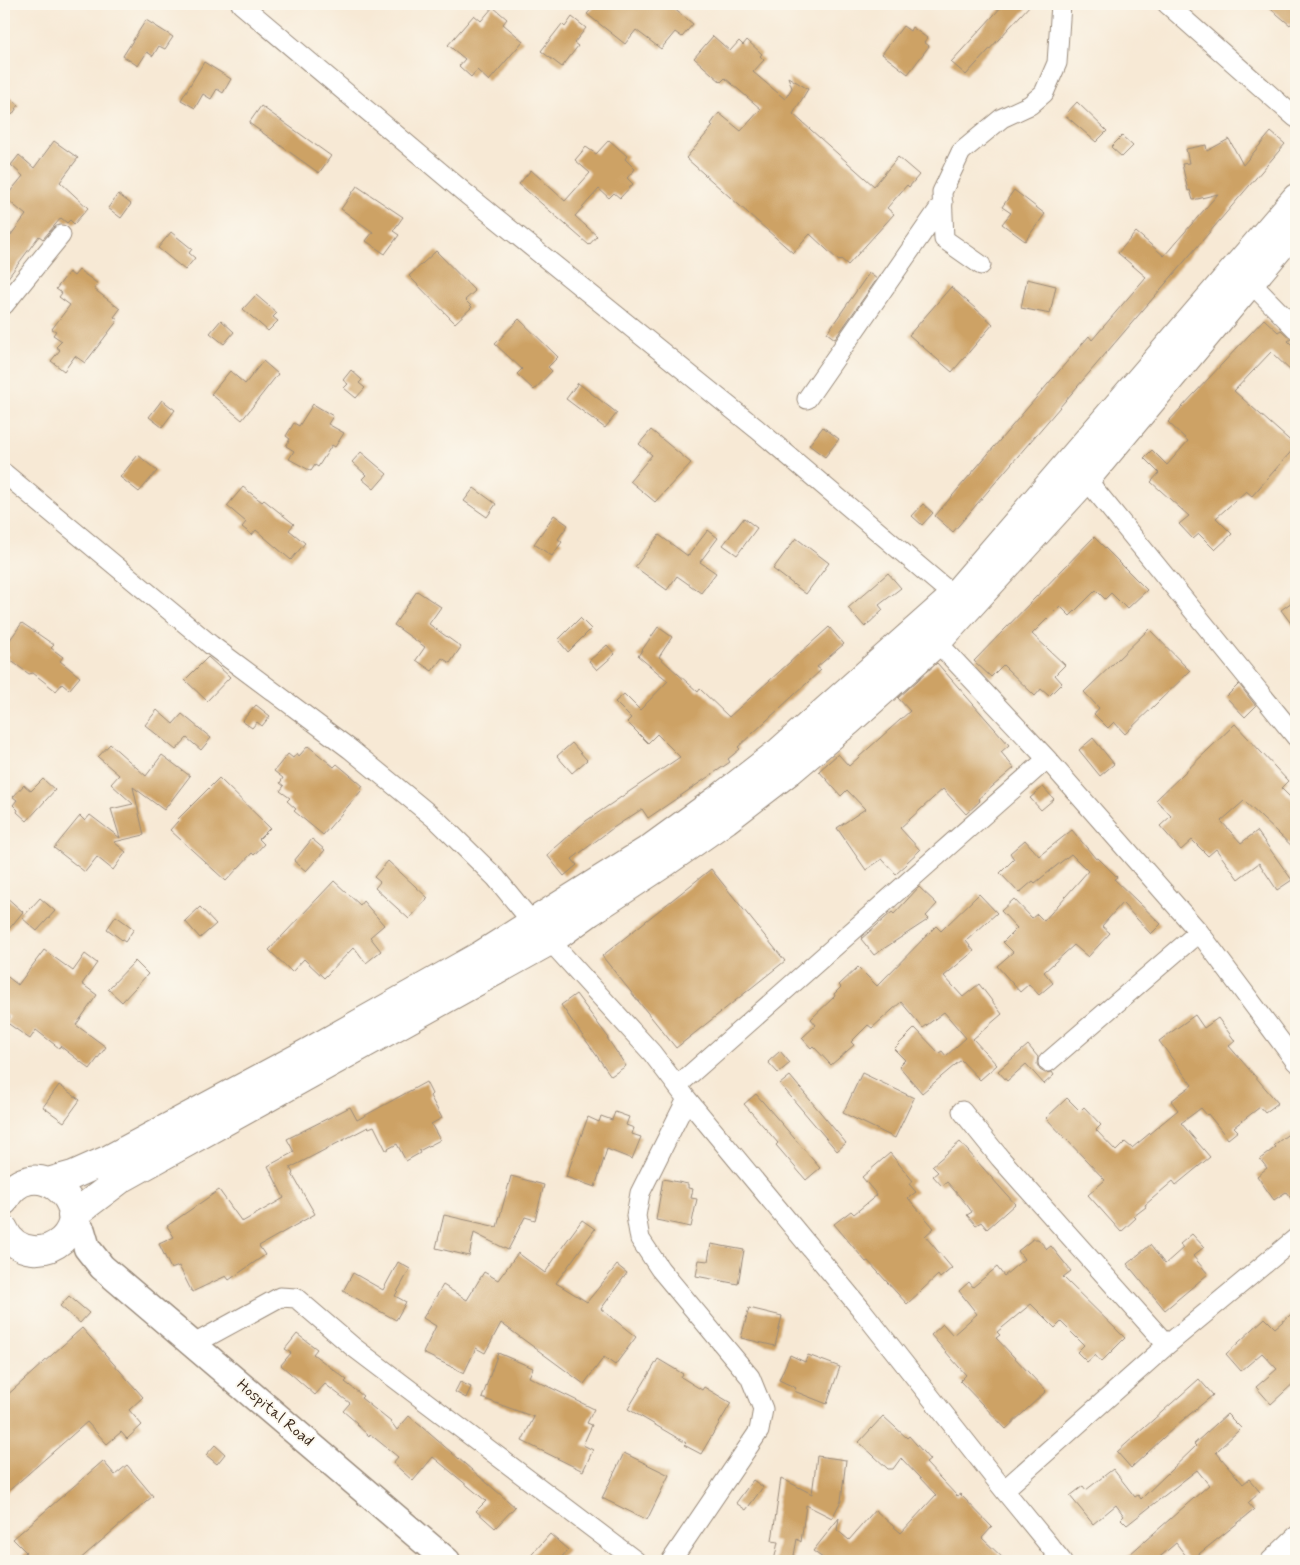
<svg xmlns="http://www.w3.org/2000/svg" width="1300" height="1565" viewBox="0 0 1300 1565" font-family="Mynerve,sans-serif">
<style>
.building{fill:#cda265}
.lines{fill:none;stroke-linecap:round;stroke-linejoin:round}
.street-casing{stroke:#998a7a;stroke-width:21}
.secondary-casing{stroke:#998a7a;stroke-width:29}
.highway-casing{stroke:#998a7a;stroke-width:30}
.street{stroke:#fff;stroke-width:19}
.secondary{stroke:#fff;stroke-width:26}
.highway{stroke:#fff;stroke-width:28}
.labels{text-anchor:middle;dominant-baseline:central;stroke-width:4;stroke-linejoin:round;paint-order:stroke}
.street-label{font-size:16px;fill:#3b2a1e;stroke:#fbf7ec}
</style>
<rect width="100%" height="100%" fill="#fbf7ec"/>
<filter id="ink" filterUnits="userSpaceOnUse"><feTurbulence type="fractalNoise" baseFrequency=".02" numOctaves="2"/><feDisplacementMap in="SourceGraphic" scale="10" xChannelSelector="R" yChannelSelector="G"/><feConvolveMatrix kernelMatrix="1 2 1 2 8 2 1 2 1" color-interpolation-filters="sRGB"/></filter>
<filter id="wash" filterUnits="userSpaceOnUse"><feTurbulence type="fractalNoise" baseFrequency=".0096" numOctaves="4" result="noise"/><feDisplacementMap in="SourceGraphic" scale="20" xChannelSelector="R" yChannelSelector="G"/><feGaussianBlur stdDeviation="1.12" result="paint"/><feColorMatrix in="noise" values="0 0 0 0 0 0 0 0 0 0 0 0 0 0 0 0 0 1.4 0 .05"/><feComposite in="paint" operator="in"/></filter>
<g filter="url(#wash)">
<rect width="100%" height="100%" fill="#f7e9d5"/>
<g id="blocks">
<path class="building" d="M596 4H668L693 24 682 37 675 32 661 49 636 30 625 44 587 14Z
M1004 4H1031L966 75 951 62Z
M1265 4H1296V18L1290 25Z
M493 7 507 19 503 24 523 41 489 81 477 70 471 77 459 66 465 59 448 45 474 15 481 21Z
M572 17 586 28 574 43 578 46 562 67 541 51 562 24 565 27Z
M146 20 173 37 165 49 159 46 153 56 147 52 138 66 123 56Z
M903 26 910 31 912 27 927 38 924 42 929 46 908 74 882 54Z
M713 36 730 51 739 41 743 45 747 40 762 54 760 56 764 60 753 72 785 99 792 88 788 77 808 89 793 114 874 186 898 157 919 175 909 187 907 185 887 208 894 214 848 265 841 259 839 261 810 234 793 253 686 158 713 126 711 124 719 113 741 131 761 109 725 78 721 82 694 58Z
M204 62 231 79 223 93 217 89 211 99 203 94 195 108 181 100Z
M4 93 19 105 12 115 4 109Z
M1077 102 1107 131 1096 142 1065 115Z
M261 106 331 156 319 173 249 123Z
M1271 132 1285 144 953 532 935 516 1089 336 1092 340 1146 277 1118 253 1136 232 1164 256 1218 194 1193 200 1190 190 1188 191 1182 164 1189 163 1186 149 1206 145 1207 151 1229 139 1243 165Z
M1122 136 1133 146 1122 157 1111 147Z
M609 140 627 156 625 159 635 169 627 178 633 184 620 198 614 193 609 198 599 189 575 216 597 236 589 245 519 184 531 170 565 201 590 173 575 160 586 147 596 154Z
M54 141 78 158 60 182 88 208 74 224 70 220 67 223 61 218 43 239 39 236 4 283V244L26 215 5 198 23 176 11 165 19 155 34 168Z
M357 186 403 217 393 231 399 235 385 254 366 241 373 232 341 209Z
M1014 190 1045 214 1025 241 1002 224 1011 213 1002 207Z
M118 194 131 204 121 218 108 208Z
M171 232 192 249 189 253 195 258 185 270 158 248Z
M436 251 475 291 465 300 472 307 455 323 409 276Z
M79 270 98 284 94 289 120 309 114 317 118 320 85 363 75 356 64 371 51 361 60 350 56 347 62 341 53 335 56 331 52 329 70 305 59 297 62 293 56 289 69 272 74 276Z
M869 273 877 279 835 339 827 333Z
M1027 279 1056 286 1050 314 1021 308Z
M951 287 993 324 952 372 909 335Z
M256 295 277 313 273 317 278 321 268 331 243 309Z
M519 319 558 357 548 367 552 371 534 390 517 374 522 369 495 344Z
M1264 319 1278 332 1281 330 1291 339 1288 341 1296 349V376L1271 352 1234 391 1296 446 1252 496 1246 491 1216 518 1232 534 1215 550 1199 534 1193 539 1179 524 1189 516 1151 482 1159 473 1144 458 1152 450 1167 465 1188 441 1168 422Z
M221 320 234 332 224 344 210 333Z
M263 361 278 374 242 420 211 394 230 371 245 384Z
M351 370 362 380 359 383 365 388 356 398 344 388 348 384 343 380Z
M578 383 617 413 605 428 566 399Z
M162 400 175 410 162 427 149 417Z
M313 404 333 416 328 424 344 433 335 447 332 445 318 467 315 465 311 471 289 459 294 451 286 446 290 439 286 436 294 423 299 426Z
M823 427 839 439 825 457 809 445Z
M651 430 691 463 655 502 630 481 652 455 639 444Z
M361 452 387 474 374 489 362 479 366 475 352 462Z
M138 455 157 471 139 492 120 477Z
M243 487 262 502 264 500 294 524 289 530 305 543 291 560 256 530 252 535 242 527 246 522 227 506Z
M474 488 496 504 487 517 464 501Z
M923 504 933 513 922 525 912 516Z
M554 515 568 525 558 539 562 542 552 556 534 544Z
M744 518 757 528 737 555 723 545Z
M708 530 718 538 700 562 716 573 701 593 677 576 667 590 635 567 659 535 688 556Z
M1094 537 1147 590 1127 609 1111 593 1105 599 1096 590 1070 616 1060 606 1032 634 1065 665 1055 675 1062 683 1049 696 1041 689 1035 696 1003 665 991 677 974 661Z
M796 538 829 563 806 594 773 569Z
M888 573 901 588 879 605 883 610 865 627 848 608Z
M417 591 441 607 429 624 461 647 450 663 442 658 432 671 416 660 425 647 394 625Z
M1296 599V630L1281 610Z
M580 618 591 629 568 652 558 640Z
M22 623 54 645 51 648 63 657 60 661 80 677 69 690 62 684 56 691 33 673 29 674 6 657 9 653 4 648Z
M658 627 672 637 659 657 698 692 700 689 729 717 829 627 844 644 817 667 821 670 738 747 740 749 728 759 730 762 648 818 642 809 613 828 572 859 577 865 564 876 547 855 586 821 680 757 657 734 648 743 627 722 631 718 615 702 624 694 640 710 668 681 638 656Z
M1149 629 1190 671 1125 734 1114 722 1108 728 1094 714 1099 708 1084 692Z
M607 645 615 654 597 670 589 661Z
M208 657 230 677 207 701 185 680Z
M937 663 1009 745 1001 752 1014 768 978 799 980 801 966 814 943 789 900 828 920 850 906 863 907 864 896 874 882 859 866 870 837 828 865 809 847 790 841 796 819 771 838 754 849 766 910 711 898 698Z
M1239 684 1256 706 1245 717 1226 697Z
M256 705 270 716 262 726 257 722 252 728 242 721Z
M157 710 173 724 182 714 211 738 201 750 187 738 176 750 145 725Z
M1235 724 1288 781 1281 788 1296 803V850L1244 801 1221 821 1241 843 1257 831 1292 880 1277 890 1259 863 1238 879 1216 849 1208 856 1192 840 1181 850 1160 826 1171 816 1156 800Z
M1093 738 1114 764 1100 776 1079 750Z
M572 743 587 760 572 773 557 756Z
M110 744 146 776 162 755 190 776 164 810 133 787 144 835 114 842 126 852 113 870 97 857 85 872 54 848 80 816 85 821 90 815 120 838 111 809 133 804 111 784 119 775 98 757Z
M308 746 334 767 337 764 363 786 360 790 361 791 323 835 294 811 296 809 287 801 290 798 280 791 284 786 280 783 283 778 274 771 288 754 293 758 297 753 299 756Z
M219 778 270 828 259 839 264 844 254 855 252 853 226 881 170 830 178 821 177 820Z
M43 779 55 790 27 821 17 812 18 810 13 805 17 800 13 797 24 785 31 791Z
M1043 787 1054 799 1041 810 1030 798Z
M1072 830 1096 859 1098 858 1117 877 1114 879 1161 924 1151 934 1122 903 1102 926 1110 933 1088 957 1074 945 1044 972 1053 983 1039 995 1029 984 1020 992 997 966 1013 952 1003 942 1017 928 1001 911 1014 899 1032 918 1037 914 1044 921 1088 871 1071 854 1035 883 1033 881 1019 893 1000 873 1014 859 1010 853 1025 840 1039 856Z
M312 839 325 850 306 871 294 861Z
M388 861 428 898 409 919 375 888 380 882 374 877Z
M711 869 785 961 676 1048 602 956Z
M334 881 360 905 363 901 384 925 370 937 381 951 366 963 354 947 324 978 304 959 292 972 269 950Z
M919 887 937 904 926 916 929 919 874 955 861 939 892 912 894 914Z
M979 894 997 913 966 941 974 951 944 976 963 997 979 984 1002 1014 973 1039 997 1065 980 1080 961 1060 922 1093 899 1066 905 1060 894 1049 915 1028 939 1053 942 1051 946 1056 966 1038 944 1012 923 1028 901 1002 872 1028 868 1025 851 1042 854 1045 831 1065 813 1046 811 1048 802 1038 816 1025 811 1019 835 996 834 994 841 987 839 985 858 967 877 986 936 926 941 931Z
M4 895 23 912 4 935Z
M40 898 55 911 37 931 22 918Z
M200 907 216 924 200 938 185 921Z
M116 916 134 929 125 942 107 929Z
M44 950 73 971 85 954 97 963 82 984 97 995 76 1025 106 1047 90 1069 60 1046 59 1048 36 1030 30 1039 6 1022 10 1017 4 1012V974L18 985Z
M135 961 148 974 122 1002 108 989Z
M576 994 608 1037 607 1038 626 1066 611 1076 561 1005Z
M1195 1015 1204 1028 1218 1018 1235 1041 1229 1046 1278 1103 1265 1113 1260 1107 1234 1127 1238 1131 1228 1139 1208 1114 1207 1115 1201 1108 1181 1123 1210 1157 1176 1185 1173 1181 1145 1205 1146 1207 1134 1216 1136 1218 1121 1232 1088 1195 1105 1180 1046 1118 1067 1098 1080 1111 1084 1107 1101 1125 1096 1130 1116 1151 1125 1142 1132 1148 1178 1110 1171 1101 1192 1085 1159 1041Z
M1028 1045 1038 1057 1037 1064 1040 1070 1045 1073 1052 1072 1054 1075 1044 1084 1026 1064 1007 1081 998 1071Z
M780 1051 790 1063 778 1073 768 1062Z
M862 1073 914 1098 895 1138 843 1113Z
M790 1076 846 1143 837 1151 780 1084Z
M426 1082 432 1094 430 1096 442 1118 431 1124 440 1140 419 1151 420 1153 406 1161 397 1144 386 1150 374 1126 369 1128 368 1127 290 1168 293 1173 292 1174 315 1214 259 1246 265 1255 229 1280 226 1276 192 1292 179 1266 171 1269 159 1244 174 1237 167 1226 219 1190 242 1222 284 1198 268 1166 294 1152 287 1139 350 1107 357 1120Z
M59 1085 80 1100 64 1122 43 1107Z
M756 1094 820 1168 806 1180 776 1145 778 1143 744 1104Z
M615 1112 629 1117 626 1125 634 1128 632 1134 641 1137 632 1159 607 1149 595 1187 566 1177 588 1117 599 1122 601 1116 612 1120Z
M1291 1132 1296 1138V1205L1286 1192 1274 1200 1257 1176 1267 1168 1260 1159 1276 1147 1274 1145Z
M960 1142 1015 1204 987 1229 981 1222 976 1225 967 1215 972 1212 967 1205 947 1182 942 1186 933 1176 938 1172 932 1166Z
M890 1153 913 1181 909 1184 916 1192 908 1198 934 1228 925 1236 952 1268 940 1278 938 1275 907 1304 868 1261 866 1262 834 1224 851 1211 854 1214 877 1195 862 1177Z
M511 1176 544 1185 535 1220 525 1217 508 1250 474 1233 469 1256 436 1248 444 1215 497 1227Z
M663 1179 688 1184V1188L693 1189 691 1198 697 1199 691 1227 656 1220Z
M582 1220 595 1229 556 1283 587 1302 617 1265 627 1273 601 1309 636 1337 615 1365 604 1357 584 1384 501 1323 485 1353 476 1348 464 1373 423 1353 436 1326 423 1318 443 1285 467 1300 484 1272 498 1280 518 1253 545 1273 563 1246Z
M1192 1234 1204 1247 1193 1256 1208 1274 1165 1310 1127 1264 1150 1245 1165 1264 1183 1248 1180 1244Z
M1033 1239H1038L1047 1249 1051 1246 1071 1271 1063 1277 1125 1338 1101 1362 1095 1355 1087 1362 1077 1352 1084 1345 1061 1322 1055 1328 1031 1304 997 1332 1000 1335 996 1338 1046 1391 1006 1429 960 1381 966 1375 931 1335 943 1324 953 1335 977 1314 959 1291 969 1282 973 1287 997 1267 1004 1276 1024 1259 1018 1251Z
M711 1244 744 1250 738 1284 696 1276 699 1260 708 1261Z
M398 1262 410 1269 395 1296 406 1302 396 1320 343 1291 353 1273 383 1290Z
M69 1296 89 1313 80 1323 60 1306Z
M749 1308 782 1316 775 1346 741 1338Z
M1296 1310V1381L1271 1404 1256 1387 1277 1369 1262 1353 1241 1371 1226 1354 1265 1318 1275 1328Z
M82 1328 143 1397 129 1410 142 1425 127 1439 121 1432 107 1444 87 1422 4 1495V1398Z
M297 1334 317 1349 313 1354 347 1380 345 1382 363 1396 361 1398 391 1422 397 1430 409 1416 515 1507 495 1528 476 1511 486 1501 433 1457 413 1481 393 1463 398 1457 370 1434 369 1436 356 1424 357 1423 343 1411 350 1403 325 1384 315 1395 281 1365 291 1353 285 1349Z
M498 1353 533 1368 529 1377 594 1409 587 1423 592 1425 583 1445 593 1450 583 1471 522 1441 534 1417 482 1398Z
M790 1355 805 1362 808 1355 840 1367 827 1404 794 1391 796 1388 779 1380Z
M658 1359 683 1374 681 1377 702 1390 704 1387 731 1403 701 1454 684 1445 686 1443 628 1409Z
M1199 1379 1213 1395 1178 1424 1131 1468 1117 1452Z
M460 1382 471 1387 466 1398 455 1392Z
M1227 1414 1241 1428 1216 1452 1243 1484 1249 1479 1260 1492 1248 1503 1254 1510 1190 1561 1176 1543 1155 1561H1122L1209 1485 1197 1470 1127 1525 1121 1519 1124 1516 1116 1505 1093 1524 1070 1496 1083 1486 1086 1490 1113 1469 1135 1497 1138 1495 1141 1499 1196 1446 1194 1444Z
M883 1416 907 1438 909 1436 930 1460 926 1463 957 1496 960 1494 992 1527 982 1538 1006 1561H827L813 1551 839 1518 837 1530 849 1540 875 1510 901 1533 936 1495 901 1458 893 1469H888L859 1442Z
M215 1445 225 1454 217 1464 206 1455Z
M624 1453 669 1475 647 1520 602 1498Z
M817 1456 846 1460 841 1501 832 1518 806 1505 801 1542 797 1539 793 1561H774L778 1542 772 1541 781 1478 812 1494Z
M103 1461 115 1475 127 1465 153 1496 78 1561H16L26 1552 13 1539Z
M753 1480 763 1487 746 1510 736 1503Z
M550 1534 568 1550 558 1561H526Z"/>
</g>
</g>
<g filter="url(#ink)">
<use href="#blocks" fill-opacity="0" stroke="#998a7a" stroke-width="1"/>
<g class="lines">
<defs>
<path id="street" d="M241 4 465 193 757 429 954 596
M1167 4 1296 118
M981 265 944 239 942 192 961 152 1002 118 1030 105 1044 93 1057 63 1061 4
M1250 282 1296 329
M4 305 61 235
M807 399 943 203
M4 473 211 645 350 749 439 822 496 878 532 922
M1086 479 1296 737
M937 642 1047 759 1199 932 1296 1062
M550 941 652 1053 687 1099 861 1309 1004 1490 1062 1561
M1048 1062 1199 932
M677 1086 1047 759
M962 1111 1000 1158 1167 1345
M194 1344 280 1297 296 1298 352 1346 636 1561
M1004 1490 1167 1345 1296 1238
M671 1561 759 1431 763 1409 750 1377 660 1269 640 1239 636 1216 640 1193 687 1099
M1270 1561 1296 1536"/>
<path id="secondary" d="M72 1218 82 1231 87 1248 102 1267 447 1561"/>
<path id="highway" d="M48 1182 73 1175 109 1159 305 1054 481 955 651 848 717 800 780 751 954 596 1296 198
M4 1201C31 1149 99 1204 62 1240 54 1247 44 1251 33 1250 20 1249 9 1241 4 1229
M72 1216 121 1179 550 941 590 912 666 862 726 820 791 770 848 722 937 642 1086 479 1296 228"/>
</defs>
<use href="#street" class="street-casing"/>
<use href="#secondary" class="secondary-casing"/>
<use href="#highway" class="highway-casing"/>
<use href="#street" class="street"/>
<use href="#secondary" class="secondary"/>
<use href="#highway" class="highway"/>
</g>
</g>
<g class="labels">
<g class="street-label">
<text transform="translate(275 1413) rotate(40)">Hospital Road</text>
</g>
</g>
<rect width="1300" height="1565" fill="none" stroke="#fbf7ec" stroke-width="20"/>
</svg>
